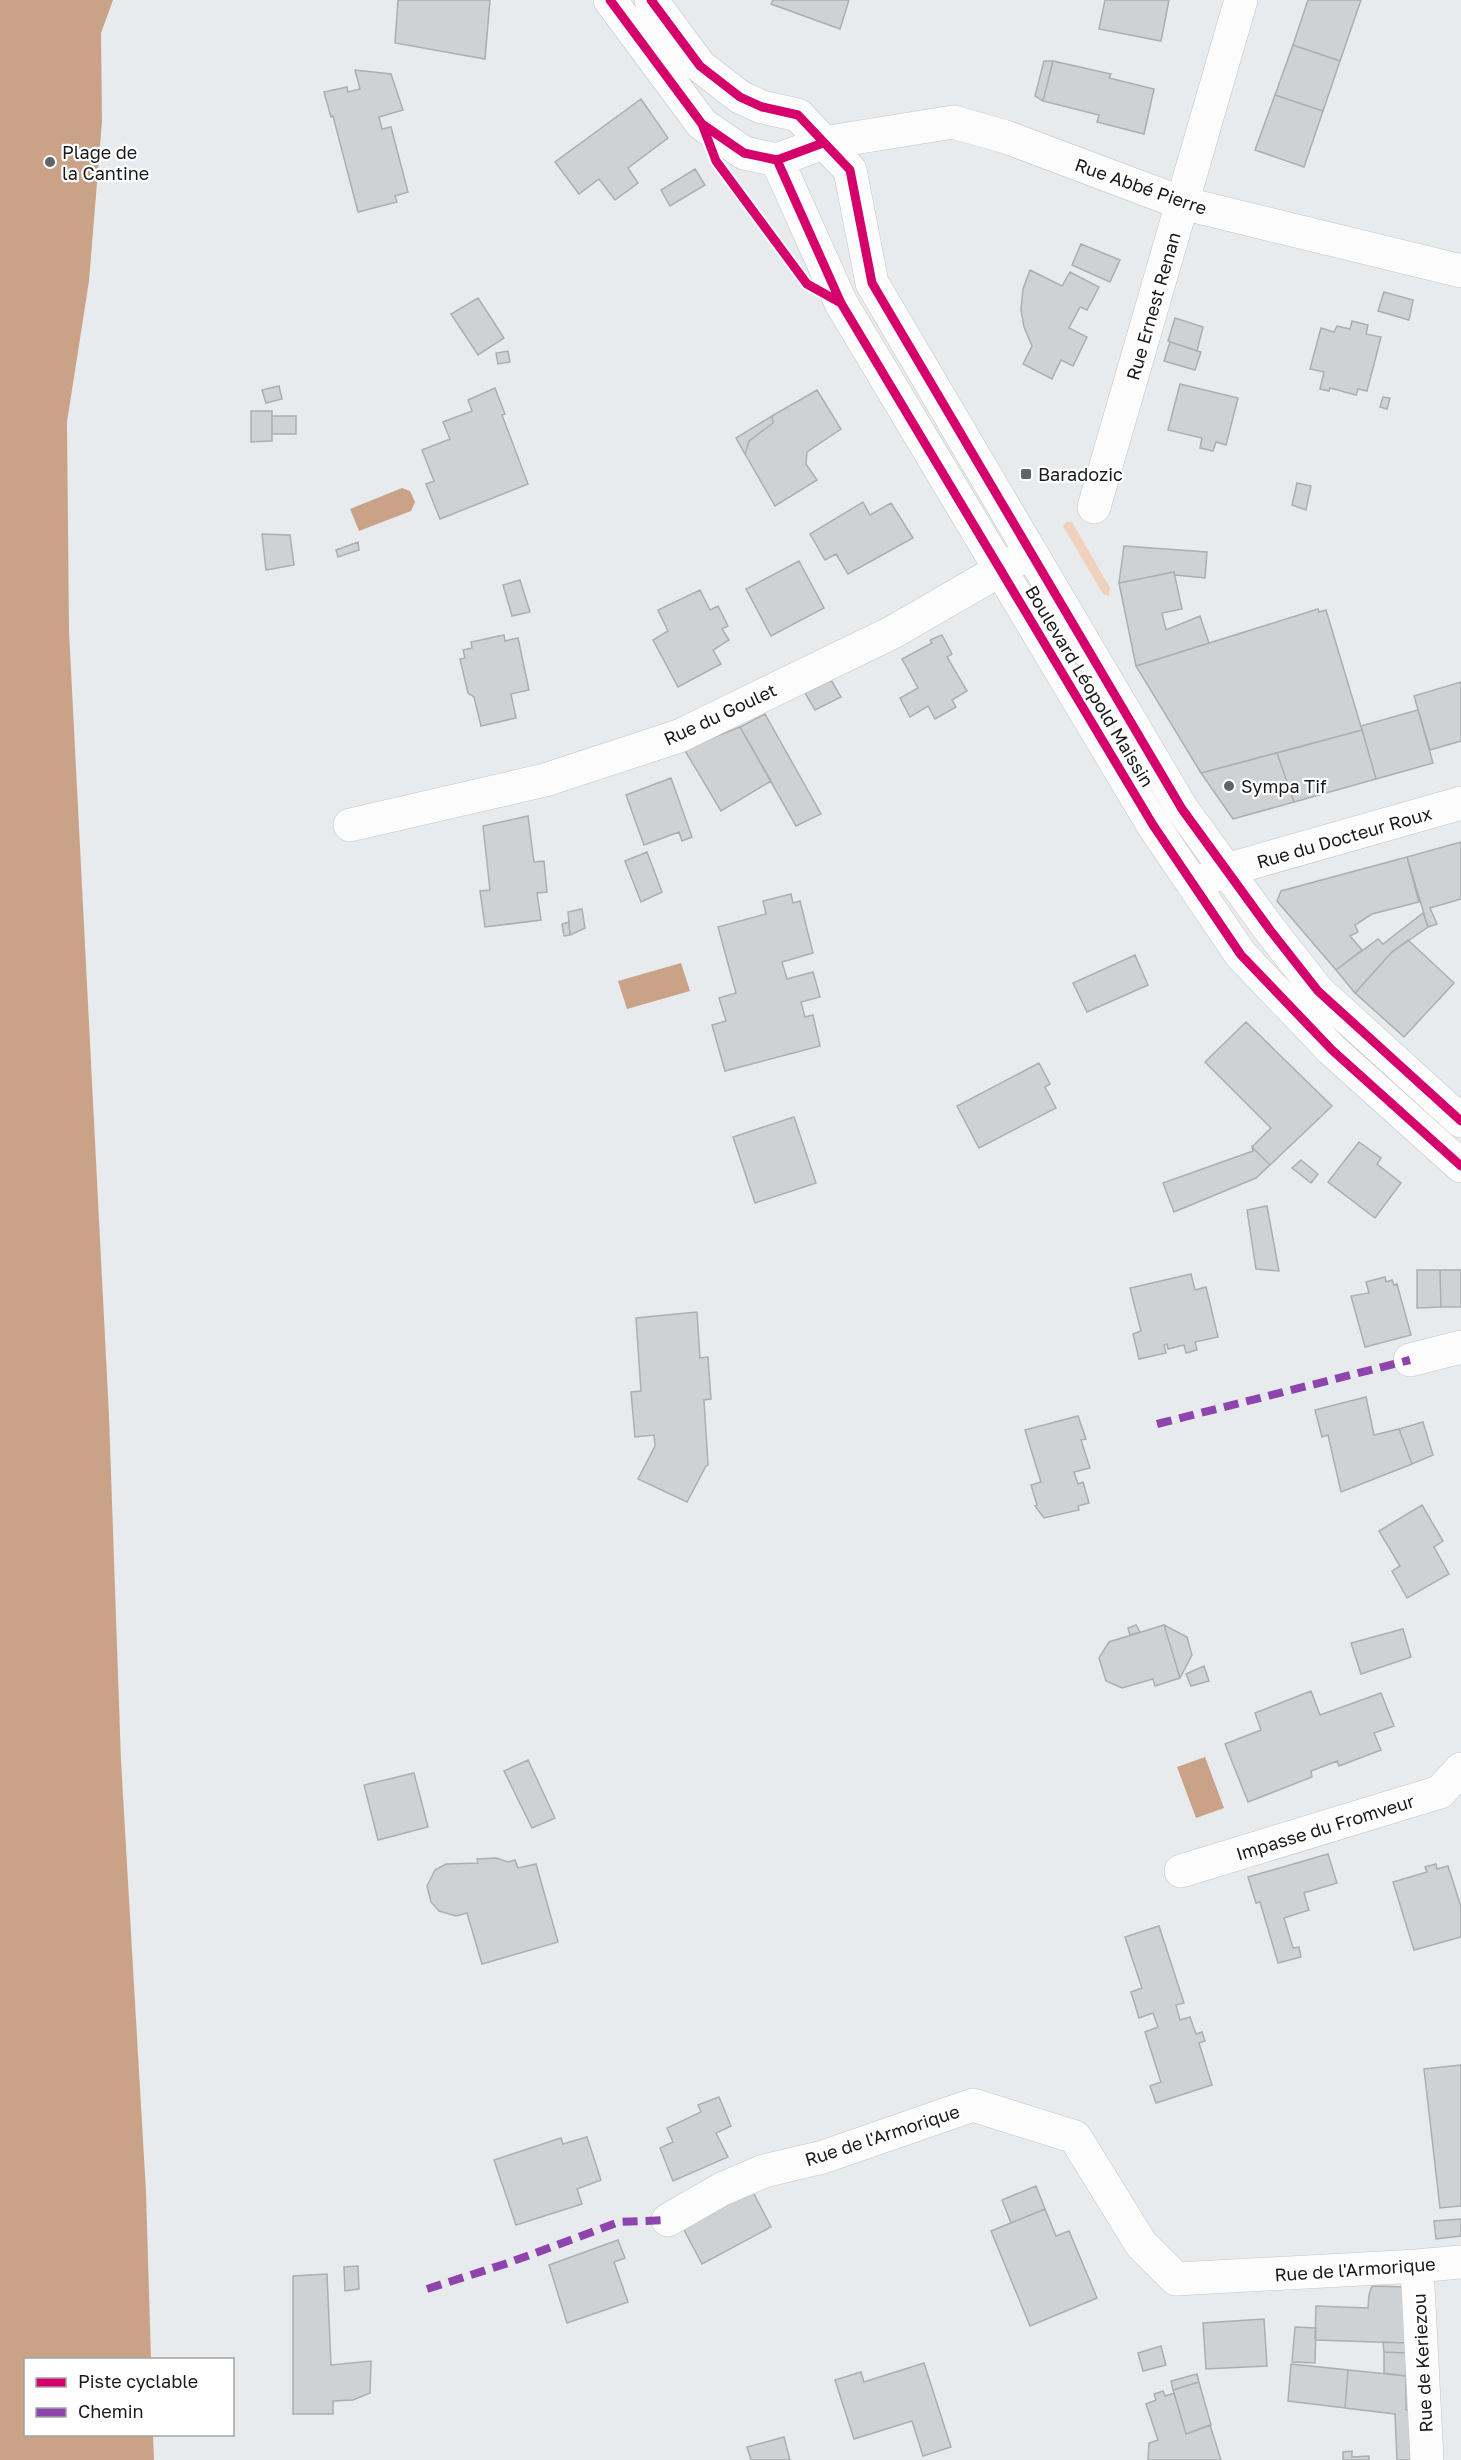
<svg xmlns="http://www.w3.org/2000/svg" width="1461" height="2460" viewBox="0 0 1461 2460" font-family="'Golos Text',sans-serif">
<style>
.green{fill:#f0d1bd}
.water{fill:#c9a288}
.building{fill:#cfd2d4;stroke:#acaeb0;stroke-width:1.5}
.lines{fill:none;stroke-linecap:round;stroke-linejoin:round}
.minor-casing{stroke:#c3c6c8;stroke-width:34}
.tertiary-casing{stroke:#c3c6c8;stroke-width:34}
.minor{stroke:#fcfcfc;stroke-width:33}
.tertiary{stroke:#fcfcfc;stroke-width:33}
.quiet{stroke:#8e44ad;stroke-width:8;stroke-dasharray:15 8;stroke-linecap:butt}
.cycleway-casing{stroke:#fff;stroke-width:13}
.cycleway{stroke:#d6006c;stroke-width:9}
.poi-dot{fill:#616365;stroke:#fff;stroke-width:2}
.labels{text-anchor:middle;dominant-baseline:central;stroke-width:4.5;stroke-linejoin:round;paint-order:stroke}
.poi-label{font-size:18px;fill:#181a1c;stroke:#fff;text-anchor:start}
.street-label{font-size:18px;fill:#181a1c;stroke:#fff}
</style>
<rect width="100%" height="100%" fill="#e8ebed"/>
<path class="green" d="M1066 522H1072L1110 588 1109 596 1103 594 1063 526Z"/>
<path class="water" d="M0 0H113L101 33 102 121 89 281 67 422 69 631 109 1416 121 1761 146 2192 151 2359 26 2360V2434L153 2435 154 2460H0Z
M402 488 410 491 415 502 411 511 359 531 350 509Z
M681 963 690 991 627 1009 618 981Z
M1205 1757 1224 1808 1196 1818 1177 1767Z"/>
<path class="building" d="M398 0H490L485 59 395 43Z
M773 0H849L840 29 771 4Z
M1105 0H1169L1161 41 1099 29Z
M1308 0H1361L1340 61 1293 45Z
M1293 45 1340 61 1323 111 1275 95Z
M1044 61H1053L1043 101 1035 96Z
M1053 61 1111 74 1109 78 1154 89 1144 134 1097 122 1099 115 1043 101Z
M355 70 391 74 403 110 379 117 382 129 391 127 408 192 395 196 397 202 358 212 333 116 331 117 324 92 347 87 348 92 360 89Z
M1275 95 1323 111 1304 167 1255 150Z
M641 99 668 138 628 168 638 183 615 200 599 179 579 194 555 162Z
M695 169 705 185 670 206 661 190Z
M1081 244 1120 260 1110 282 1072 265Z
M1030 270 1062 286 1070 272 1099 287 1087 310 1080 307 1069 328 1087 337 1073 366 1061 360 1052 379 1023 364 1032 346 1024 327 1021 310 1023 289Z
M1384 292 1413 300 1409 320 1378 311Z
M478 298 504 338 478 355 451 314Z
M1175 318 1203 327 1197 351 1168 341Z
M1352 321 1368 325 1366 334 1381 337 1367 391 1358 389 1356 395 1330 388 1329 391 1320 389 1324 372 1310 369 1321 328 1334 332 1337 326 1350 329Z
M1170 342 1201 352 1195 370 1164 361Z
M508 351 510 362 498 364 496 353Z
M1180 384 1238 398 1226 445 1216 442 1213 451 1200 448 1202 438 1168 430Z
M279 386 282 399 266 403 262 390Z
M495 388 505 414 502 415 528 484 440 519 426 484 434 481 422 450 450 439 443 422 472 411 468 400Z
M817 390 841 429 807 452 806 464 817 480 775 506 745 454 749 441 773 423 772 416Z
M1383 397 1390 398 1387 409 1380 407Z
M251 411H272V441L251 442Z
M272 416H296V434H272Z
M772 416 773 423 749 441 745 454 736 438Z
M1297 483 1311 486 1306 510 1292 505Z
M863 502 870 515 891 503 913 538 848 574 836 554 825 560 810 534Z
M262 534 290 535 294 565 266 570Z
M358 542 359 550 338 557 336 550Z
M1124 546 1207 552 1205 578 1175 575 1174 572 1119 583Z
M799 561 824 608 771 636 746 589Z
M1174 572 1182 609 1162 613 1166 630 1200 616 1209 643 1136 666 1119 583Z
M520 580 530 612 512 616 503 585Z
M700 590 710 610 718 606 728 626 722 629 729 640 713 650 721 664 678 687 653 640 668 631 658 610Z
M1318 609 1319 612 1326 610 1362 730 1201 773 1136 666Z
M504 635 505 641 518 638 529 690 511 694 516 718 481 726 474 697 468 693 460 659 465 658 463 650 472 648 471 642Z
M942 635 952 654 947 657 967 691 952 700 956 707 935 719 928 706 910 717 900 698 918 688 902 659 932 643 930 640Z
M831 680 841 697 815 710 805 693Z
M1461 682V741L1430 750 1414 696Z
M1418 710 1433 763 1376 779 1361 726Z
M765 714 821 814 796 826 740 727Z
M740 727 771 781 721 811 684 749Z
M1362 730 1376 779 1294 802 1277 753Z
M1277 753 1294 802 1233 819 1201 773Z
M671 778 692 837 682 841 679 832 644 845 626 795Z
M528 816 534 862 544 861 547 892 537 893 541 920 485 927 480 891 490 890 483 826Z
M1461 842V899L1430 908 1437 924 1428 927 1407 857Z
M647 852 662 892 641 902 625 861Z
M1407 857 1419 902 1372 914 1355 925 1358 932 1350 936 1362 950 1336 970 1277 901 1281 891Z
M791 894 793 903 800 901 813 953 782 962 787 979 813 972 820 997 801 1002 805 1017 813 1015 820 1046 725 1071 712 1025 726 1021 719 998 736 993 718 927 766 914 763 901Z
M582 909 585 928 570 935 568 912Z
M1423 913 1428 927 1392 952 1355 993 1336 970 1378 939 1383 944Z
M569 922 570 935 564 936 562 924Z
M1408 940 1454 983 1404 1037 1355 993 1392 952Z
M1135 955 1148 985 1087 1012 1073 983Z
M1246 1022 1332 1106 1270 1165 1252 1147 1271 1128 1205 1062Z
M1039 1063 1050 1084 1045 1087 1056 1108 979 1148 957 1106Z
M794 1117 816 1183 755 1203 733 1137Z
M1359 1142 1381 1158 1377 1164 1401 1183 1375 1218 1328 1182Z
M1252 1147 1270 1165 1256 1178 1174 1212 1163 1183 1253 1151Z
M1301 1160 1318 1174 1311 1183 1292 1168Z
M1267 1206 1279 1271 1256 1269 1247 1210Z
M1417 1270H1440L1441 1307 1417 1308Z
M1440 1270H1461V1307H1441Z
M1191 1274 1195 1290 1206 1287 1218 1337 1195 1342 1197 1350 1186 1353 1184 1345 1168 1349 1167 1344 1164 1345 1166 1353 1139 1359 1133 1334 1141 1331 1130 1288Z
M1385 1277 1386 1282 1392 1280 1394 1285 1397 1284 1411 1335 1365 1347 1351 1296 1369 1293 1366 1282Z
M697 1312 700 1358 708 1357 711 1399 704 1400 708 1465 706 1466 687 1502 638 1479 655 1446 654 1435 635 1437 631 1392 641 1391 636 1318Z
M1366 1397 1374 1435 1399 1429 1412 1464 1341 1492 1328 1435 1322 1437 1315 1410Z
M1078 1416 1086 1439 1081 1440 1090 1468 1074 1472 1078 1484 1083 1482 1089 1503 1078 1506 1079 1510 1044 1518 1035 1506 1037 1505 1031 1485 1041 1482 1025 1430Z
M1423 1422 1433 1455 1412 1464 1399 1429Z
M1422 1505 1443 1541 1434 1547 1449 1574 1407 1598 1392 1571 1400 1566 1379 1531Z
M1136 1625 1140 1632 1130 1635 1128 1628Z
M1164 1625 1180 1678 1155 1686 1153 1679 1122 1688 1106 1681 1099 1658 1109 1642Z
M1164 1625 1187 1637 1192 1655 1180 1678Z
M1403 1629 1411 1657 1361 1674 1351 1643Z
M1204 1666 1209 1681 1191 1686 1186 1674Z
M1311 1691 1320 1715 1381 1693 1394 1726 1374 1733 1381 1750 1339 1766 1337 1761 1311 1771 1312 1777 1248 1802 1225 1744 1261 1730 1255 1713Z
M528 1760 555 1818 532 1828 504 1771Z
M414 1773 428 1827 378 1840 364 1785Z
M1328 1854 1337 1883 1304 1893 1309 1910 1284 1918 1293 1948 1299 1947 1301 1957 1278 1963 1260 1902 1256 1903 1248 1877Z
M496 1858 508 1862 515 1860 518 1868 536 1864 558 1942 482 1964 467 1913 456 1916 439 1911 431 1902 427 1886 435 1870 446 1864 478 1863 477 1859Z
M1436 1864 1437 1869 1448 1866 1461 1907V1937L1414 1950 1393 1882 1427 1872 1425 1867Z
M1159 1926 1184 2003 1176 2005 1180 2020 1190 2017 1196 2034 1202 2032 1205 2041 1199 2043 1212 2085 1156 2103 1150 2086 1161 2082 1145 2032 1158 2027 1153 2013 1139 2018 1131 1992 1142 1988 1125 1937Z
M1461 2065V2206L1440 2208 1424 2069Z
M719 2097 731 2126 716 2133 728 2157 673 2181 660 2148 673 2142 667 2128 701 2112 698 2105Z
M587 2137 601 2180 577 2189 582 2204 516 2225 494 2160 561 2138 563 2144Z
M1036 2186 1045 2209 1011 2223 1002 2200Z
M752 2190 771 2227 702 2264 683 2228Z
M1045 2209 1056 2236 1069 2231 1097 2298 1030 2326 991 2231Z
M1461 2219V2236L1436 2239 1434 2221Z
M618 2240 625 2258 614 2262 628 2302 567 2323 549 2265Z
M358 2266 359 2289 345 2291 344 2267Z
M327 2274 331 2365 371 2361 370 2393 353 2400 333 2401V2414H293V2276Z
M1372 2286 1405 2287 1406 2343 1315 2340 1316 2306 1368 2308 1369 2295Z
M1264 2319 1267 2366 1206 2369 1203 2323Z
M1295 2327 1316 2328 1315 2363 1292 2362Z
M1383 2342 1406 2343V2353L1384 2352Z
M1161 2346 1166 2365 1143 2371 1138 2353Z
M1384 2352 1406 2353V2376L1384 2373Z
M924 2363 951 2447 923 2456 912 2421 854 2439 835 2380 861 2372 864 2382Z
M1291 2364 1348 2370 1345 2408 1288 2401Z
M1348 2370 1406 2376V2410L1419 2409 1420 2460H1397L1395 2414 1345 2408Z
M1197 2374 1199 2382 1173 2390 1171 2381Z
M1199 2382 1211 2425 1186 2434 1173 2390Z
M1163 2391 1165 2396 1174 2393 1186 2434 1210 2425 1221 2460H1148L1149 2443 1158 2440 1146 2404 1156 2400 1154 2394Z
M784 2437 790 2460H751L747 2447Z
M1352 2451V2457L1369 2456V2460H1343V2452Z"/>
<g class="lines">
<defs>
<path id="minor" d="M1094 507 1241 0
M350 825 545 780 679 736 893 632 1026 555
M1194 885 1226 870 1461 803
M1410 1360 1461 1347
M1181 1871 1440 1792 1461 1769
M668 2220 722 2189 764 2171 823 2157 973 2105 1075 2137 1141 2244 1176 2279 1417 2266 1461 2262
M1417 2266 1427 2460"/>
<path id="tertiary" d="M610 0 702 124 744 153 777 160 823 143 953 122 1006 137 1182 203 1461 271
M651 0 700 66 740 97 762 107 798 115 850 170 872 283 1182 809 1270 930 1318 991 1461 1121
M777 160 841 303 1153 825 1241 955 1332 1050 1461 1166"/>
</defs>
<use href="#minor" class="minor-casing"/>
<use href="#tertiary" class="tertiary-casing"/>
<use href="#minor" class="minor"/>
<use href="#tertiary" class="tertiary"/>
<path class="quiet" d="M1157 1424 1410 1360
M427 2289 508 2263 619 2222 668 2220"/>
<defs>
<path id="cycleway" d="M610 0 702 124 744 153 777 160 823 143
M651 0 700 66 740 97 762 107 798 115 850 170 872 283 1182 809 1270 930 1318 991 1461 1121
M702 124 716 161 807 284 841 303
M777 160 841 303 1153 825 1241 955 1332 1050 1461 1166"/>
</defs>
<use href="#cycleway" class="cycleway-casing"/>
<use href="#cycleway" class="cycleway"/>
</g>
<g class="poi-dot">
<circle cx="50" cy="162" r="6"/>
<rect x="1020" y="468" width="12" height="12" rx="3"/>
<circle cx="1229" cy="786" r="6"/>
</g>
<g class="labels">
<g class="poi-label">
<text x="62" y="152">Plage de<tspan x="62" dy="21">la Cantine</tspan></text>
<text x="1038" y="474">Baradozic</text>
<text x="1241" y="786">Sympa Tif</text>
</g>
<g class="street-label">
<text transform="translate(1141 186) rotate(19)">Rue Abbé Pierre</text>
<text transform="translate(1153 306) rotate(-74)">Rue Ernest Renan</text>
<text transform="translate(1090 686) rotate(59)">Boulevard Léopold Maissin</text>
<text transform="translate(720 714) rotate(-25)">Rue du Goulet</text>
<text transform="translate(1344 837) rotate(-16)">Rue du Docteur Roux</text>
<text transform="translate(1325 1827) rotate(-17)">Impasse du Fromveur</text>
<text transform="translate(882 2135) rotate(-18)">Rue de l'Armorique</text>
<text transform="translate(1355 2269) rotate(-4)">Rue de l'Armorique</text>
<text transform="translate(1422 2363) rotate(-93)">Rue de Keriezou</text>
</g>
</g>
<rect x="24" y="2358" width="210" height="78" fill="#ffffff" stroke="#a3a3a4" stroke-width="1.5"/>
<rect x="36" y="2378" width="30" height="9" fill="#d6006c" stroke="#a3a3a4" stroke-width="1.5"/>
<text x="78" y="2388" font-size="18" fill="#181a1c">Piste cyclable</text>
<rect x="36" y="2408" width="30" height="9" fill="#8e44ad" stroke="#a3a3a4" stroke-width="1.5"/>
<text x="78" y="2418" font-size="18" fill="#181a1c">Chemin</text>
</svg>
